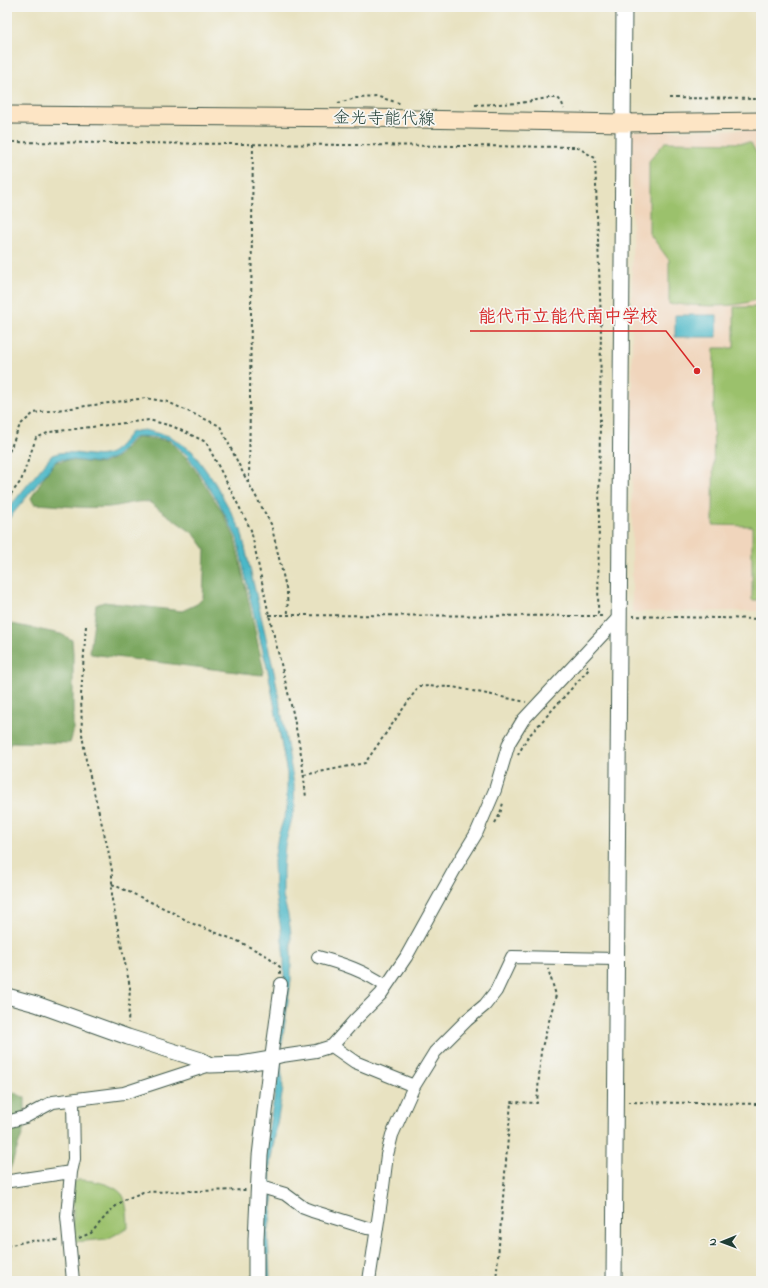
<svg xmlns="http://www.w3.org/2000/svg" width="768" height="1288" viewBox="0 0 768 1288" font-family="'Indie Flower','Klee One',sans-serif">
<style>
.built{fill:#f0d5bc}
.green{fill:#9bc16c;stroke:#5d7f50}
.forest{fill:#7ca760;stroke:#4e724a}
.water{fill:#4cb8c8;stroke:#367a7e}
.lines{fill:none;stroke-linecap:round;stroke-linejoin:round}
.minor-casing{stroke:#3d5649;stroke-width:14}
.tertiary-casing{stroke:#3d5649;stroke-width:17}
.secondary-casing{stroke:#3d5649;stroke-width:19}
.path{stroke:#3d5649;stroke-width:2;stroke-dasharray:3 3;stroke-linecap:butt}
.minor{stroke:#fff;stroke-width:12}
.tertiary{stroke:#fff;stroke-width:15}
.secondary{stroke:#fde5c5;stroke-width:17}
.labels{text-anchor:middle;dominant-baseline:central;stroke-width:3.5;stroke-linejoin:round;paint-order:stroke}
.street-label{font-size:17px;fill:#1f3d34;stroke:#f6f6f2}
.leader{fill:none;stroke:#d62828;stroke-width:1.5}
.callout-dot{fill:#d62828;stroke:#f6f6f2;stroke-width:1.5}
.callout-label{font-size:18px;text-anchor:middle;font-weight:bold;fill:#d62828;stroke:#f6f6f2;stroke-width:3.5;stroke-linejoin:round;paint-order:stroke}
</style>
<rect width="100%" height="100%" fill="#f6f6f2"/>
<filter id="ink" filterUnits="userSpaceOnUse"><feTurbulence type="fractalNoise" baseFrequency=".025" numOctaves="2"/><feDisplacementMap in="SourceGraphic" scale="8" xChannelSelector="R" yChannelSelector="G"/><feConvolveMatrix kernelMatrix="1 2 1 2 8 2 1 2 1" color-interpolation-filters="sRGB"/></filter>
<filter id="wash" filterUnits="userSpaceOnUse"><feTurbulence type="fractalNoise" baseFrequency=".012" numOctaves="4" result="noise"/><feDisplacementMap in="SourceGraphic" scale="16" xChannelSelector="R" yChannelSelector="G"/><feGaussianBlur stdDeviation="0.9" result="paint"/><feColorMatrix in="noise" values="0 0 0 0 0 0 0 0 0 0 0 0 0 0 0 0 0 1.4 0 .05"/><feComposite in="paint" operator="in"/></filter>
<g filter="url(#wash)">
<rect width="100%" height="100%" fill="#e8e2c1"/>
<path class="built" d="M761 129V611L632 612V131Z"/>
<path class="green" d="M665 142 751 143 758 156H761V298C733 310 699 305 669 304V260L649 233V161Z
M761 305V600H752V526L713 525 714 348H734V307H755Z
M78 1180C92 1180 112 1183 122 1194 127 1201 128 1220 128 1228L107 1239 73 1242V1183Z"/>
<path class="forest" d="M140 437 169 441 188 459 222 511 235 538 264 672 261 675 91 654 90 652 96 605 104 602 182 611 197 604 203 598 205 549 194 534 149 502C135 500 123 506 109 507 84 509 59 505 34 504L31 498 46 474 55 462 69 460 102 464 118 457 133 440Z
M7 623 61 634 72 640 73 653V733L70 743 11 742 7 751Z
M7 1089 25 1098V1126L7 1178Z"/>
<path class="water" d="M675 315H717V337H675Z
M144 430 170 436 192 451 215 483 241 530 275 676 294 784 295 807 285 845 283 869V897L288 915 291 933V980L281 1050V1064L283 1089 270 1164 271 1185 274 1194 268 1235 270 1281H265L264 1274 263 1228 265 1149 276 1087 275 1063 284 981V959L281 930 275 891 274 861 278 836 287 809V774L268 671 252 607 237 538 219 503 188 456 170 440 154 437 140 436 132 439 117 456 101 463 62 459 56 461 7 521V510L52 455C60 452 67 452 74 453 107 457 109 460 131 432Z"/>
</g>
<g filter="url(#ink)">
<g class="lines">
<defs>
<path id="minor" d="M318 957C344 964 364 971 386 986
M332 1046 355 1062 414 1086
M271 1059 282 1056 316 1051 332 1046 355 1020 381 994 406 957 457 865 476 834 495 790 509 743 523 720 620 616
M271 1059 281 984
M7 1122 25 1117 53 1102 124 1093 210 1065
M10 1181 71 1172
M258 1186 285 1194 304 1208 312 1211 367 1228 377 1229
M73 1281 67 1216 71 1172 74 1159 73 1100
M369 1281 383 1187 387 1155 392 1135 414 1086 435 1052 467 1020 485 1005 496 991 512 957 616 959"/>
<path id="tertiary" d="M7 996 36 1004 128 1037 201 1060 210 1065 241 1064 271 1059 260 1156 256 1239V1281
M614 1281 624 7"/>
<path id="secondary" d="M7 115 367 118 624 123 761 121"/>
</defs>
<use href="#minor" class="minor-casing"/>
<use href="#tertiary" class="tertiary-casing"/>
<use href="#secondary" class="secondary-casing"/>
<path class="path" d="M669 98 761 99
M338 103 356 98 379 97 402 104
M475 105 520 103 548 98H558L562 103 564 109
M7 142 577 147 595 158 601 322 598 616
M7 457 20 425 34 413 146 398 168 402 220 426 243 473 271 524 287 592 288 615
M249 483 253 144
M7 499 21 481 36 438 50 432 149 420 172 426 206 442 251 530 269 615 293 713 302 759 306 798
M269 615 603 616
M632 616 761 619
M86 626 81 695 82 734 86 760 108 849 112 871V900L130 987 128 1023
M518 755 527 738 589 669 587 666
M304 775 365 763 419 686 453 687 526 702
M495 823 500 814 503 803
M112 884 170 911 191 923 240 942 269 957 280 967V974
M628 1102 761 1104
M79 1238 91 1233 112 1209 124 1200 143 1192 246 1190
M7 1246 28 1241 59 1240
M39 1281 61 1279
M496 1281 511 1102 537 1103 541 1051 556 995 548 969"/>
<use href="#minor" class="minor"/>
<use href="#tertiary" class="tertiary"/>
<use href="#secondary" class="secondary"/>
</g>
</g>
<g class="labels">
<g class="street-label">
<text transform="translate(384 119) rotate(1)">金光寺能代線</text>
</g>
</g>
<path class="leader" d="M697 371L666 331H470"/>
<circle class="callout-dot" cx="697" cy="371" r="4"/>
<g class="callout-label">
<text x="568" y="322">能代市立能代南中学校</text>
</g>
<rect width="768" height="1288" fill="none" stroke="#f6f6f2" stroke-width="24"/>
<g transform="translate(722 1242) rotate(269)" stroke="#f6f6f2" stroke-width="3" paint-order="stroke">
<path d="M0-3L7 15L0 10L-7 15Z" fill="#1f3d34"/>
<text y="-6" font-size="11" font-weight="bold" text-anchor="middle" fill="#1f3d34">N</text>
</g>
</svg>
